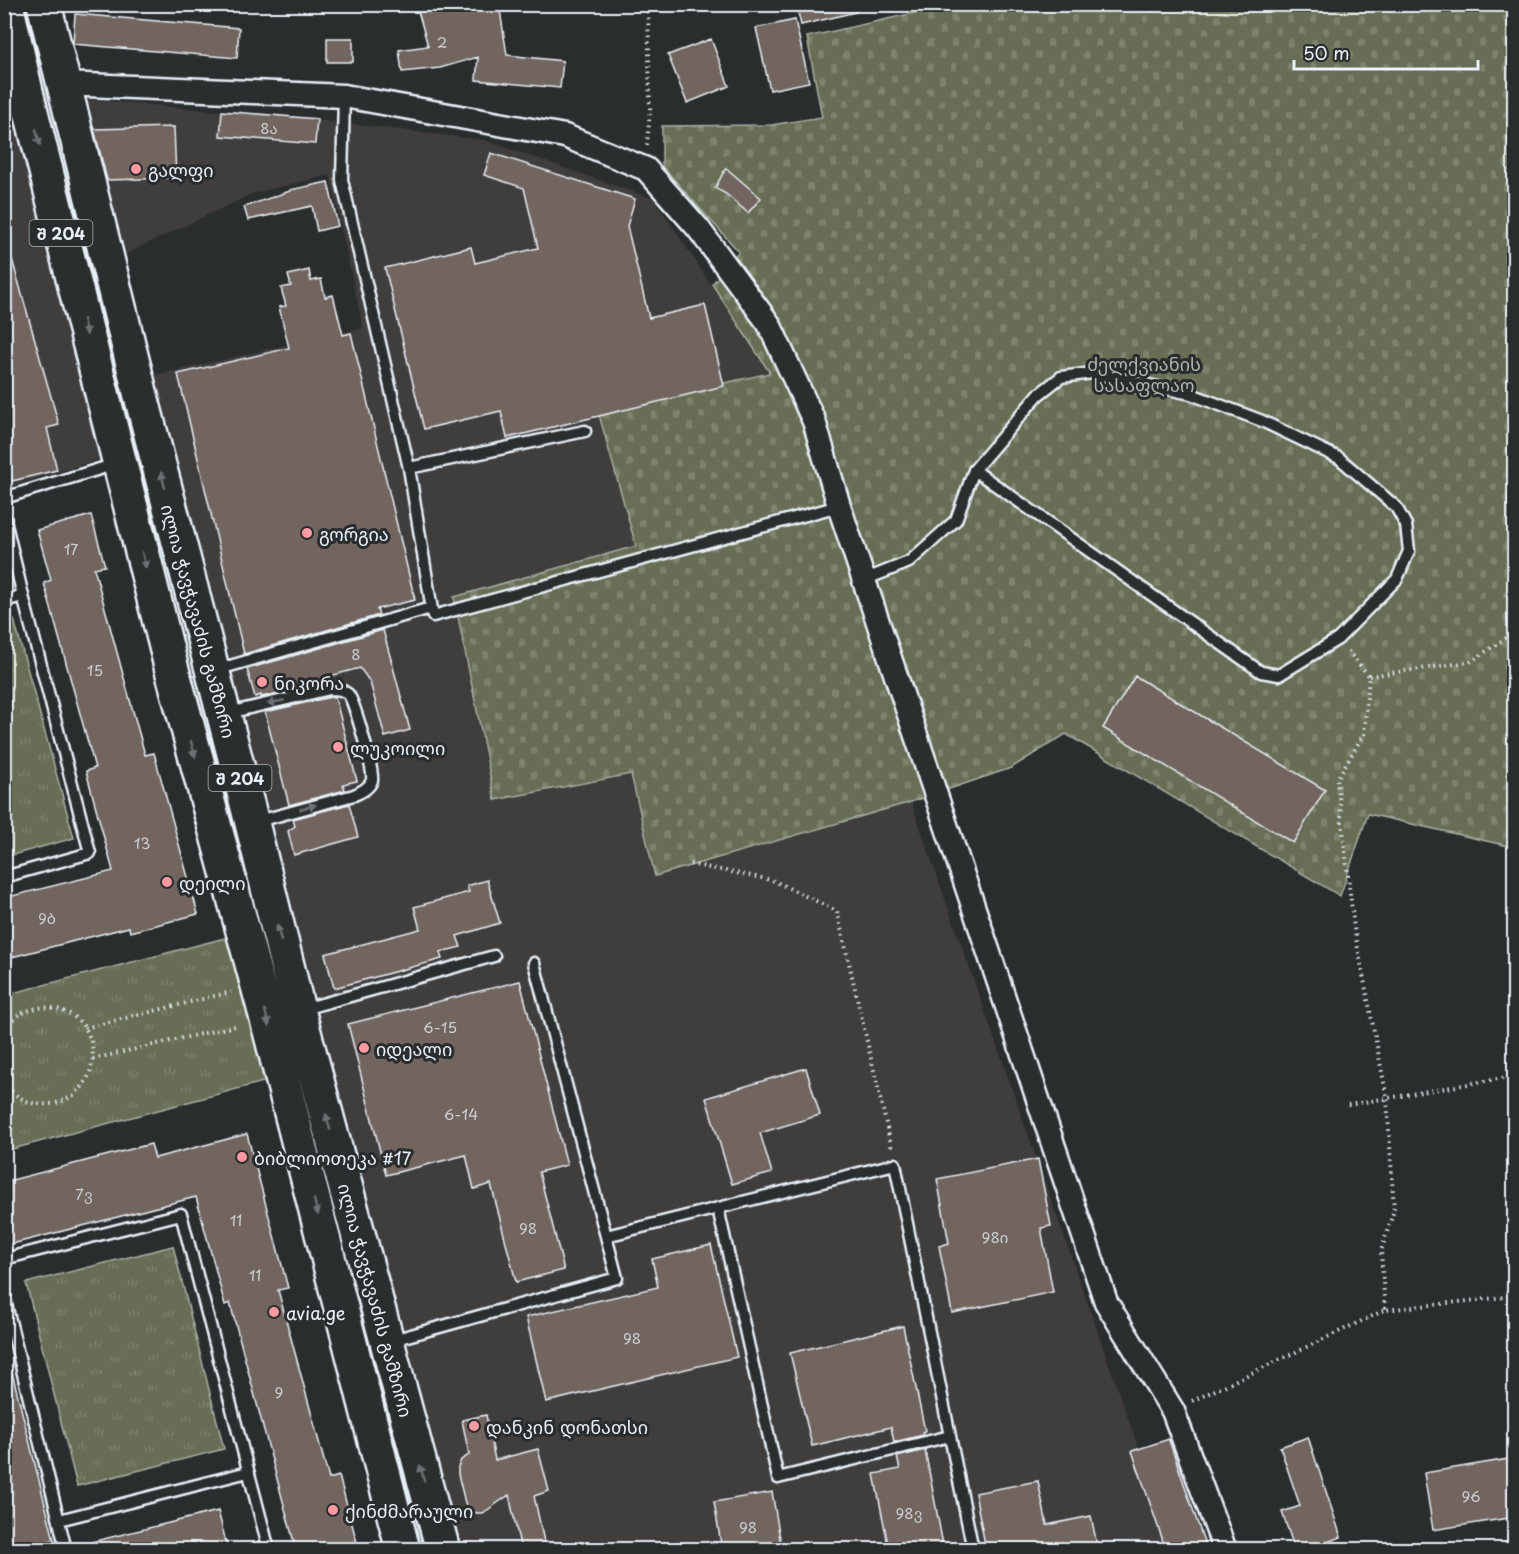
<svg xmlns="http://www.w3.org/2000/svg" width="1519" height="1554" viewBox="0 0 1519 1554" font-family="'Playpen Sans','Noto Sans Georgian',sans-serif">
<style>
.built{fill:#403e3d}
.cemetery{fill:url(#cemetery-stones);stroke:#a8b0a6;stroke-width:1.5}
.park{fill:url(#park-tufts);stroke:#a8b0a6;stroke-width:1.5}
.building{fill:#72655f;stroke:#e8f1f8;stroke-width:1.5}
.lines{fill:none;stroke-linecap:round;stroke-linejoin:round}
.lane-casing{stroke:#e8f1f8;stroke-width:15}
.street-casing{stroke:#e8f1f8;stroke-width:27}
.primary-casing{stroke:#e8f1f8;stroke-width:38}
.path{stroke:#e8f1f8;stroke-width:4;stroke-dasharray:1.5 4.5;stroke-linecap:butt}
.lane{stroke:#2a2d2e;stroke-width:10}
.street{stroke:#2a2d2e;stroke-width:22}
.primary{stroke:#2a2d2e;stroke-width:33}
.oneway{fill:#6c7275}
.poi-dot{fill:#ff9aa2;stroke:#2a2d2e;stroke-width:2}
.labels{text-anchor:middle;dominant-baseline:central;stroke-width:6;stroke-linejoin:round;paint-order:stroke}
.number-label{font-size:15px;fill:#caced2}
.shield{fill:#2a2d2e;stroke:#afb6bb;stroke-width:1.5}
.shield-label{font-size:16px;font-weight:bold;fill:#e8f1f8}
.poi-label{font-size:18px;fill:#e8f1f8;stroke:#2a2d2e;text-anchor:start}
.park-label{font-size:18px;fill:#aeb6ae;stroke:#2a2d2e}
.street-label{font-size:18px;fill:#e8f1f8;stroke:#2a2d2e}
</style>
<defs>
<pattern id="cemetery-stones" width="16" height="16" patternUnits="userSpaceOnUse" patternTransform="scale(1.5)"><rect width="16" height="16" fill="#676e54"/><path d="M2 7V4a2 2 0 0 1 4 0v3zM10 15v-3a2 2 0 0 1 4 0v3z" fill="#7d836d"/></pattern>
<pattern id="park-tufts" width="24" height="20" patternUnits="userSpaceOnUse" patternTransform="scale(1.5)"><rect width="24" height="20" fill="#676e54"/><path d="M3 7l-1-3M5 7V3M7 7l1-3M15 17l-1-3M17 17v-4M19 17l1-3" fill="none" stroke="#7d836d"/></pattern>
</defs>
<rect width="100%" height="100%" fill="#2a2d2e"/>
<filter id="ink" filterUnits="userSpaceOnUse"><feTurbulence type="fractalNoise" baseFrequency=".0167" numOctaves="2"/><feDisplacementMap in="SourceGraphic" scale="12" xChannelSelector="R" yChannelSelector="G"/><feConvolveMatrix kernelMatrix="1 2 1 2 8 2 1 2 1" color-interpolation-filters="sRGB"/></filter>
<g filter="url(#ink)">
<path class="built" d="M73 98 308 119 484 140 654 199 770 373 598 411 636 546 454 597 495 800 631 774 655 876 911 802 1174 1549H450L143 378 363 328 330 175 254 193 115 259Z
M4 104H10L101 459 5 488Z"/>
<path class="cemetery" d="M954 4 1514 5V828L1513 847 1368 814 1340 896 1066 734 1011 768 911 802 655 876 631 774 495 800 454 597 636 546 598 411 770 373 712 284 739 252 662 166V126L771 125 822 117 807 37Z"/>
<path class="park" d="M14 620 74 838 5 857 4 623Z
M229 937 267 1081 5 1151V995Z
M173 1246 224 1449 77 1486 26 1283Z"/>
<path class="building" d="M416 4H499L507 55 563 61 560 88 476 80 478 57 440 68 402 72 399 50 428 46Z
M796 4H855L856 12 801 25Z
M75 14 239 28 237 58 73 44Z
M795 20 809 82 770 90 756 28Z
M327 38H353V62H327Z
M711 39 729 86 687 103 668 55Z
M222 111 317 119 315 144 220 136Z
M174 127 176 178 107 180 94 129Z
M491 153 635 199 627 226 649 318 705 305 724 386 507 438 501 411 424 429 385 268 471 247 475 263 538 248 524 188 484 175Z
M726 168 761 198 748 213 726 194 715 188Z
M328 182 338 226 317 231 312 206 248 220 244 207 290 191V190Z
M10 252 59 425 47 428 57 470 12 481 4 454V253Z
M309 270 311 281 321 279 325 297 333 295 343 335 351 333 415 600 377 609 379 615 244 654 178 374 289 348 279 307 286 306 281 288 291 286 288 275Z
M91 515 105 566 94 568 145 755 154 753 198 914 130 932 129 927 4 959V898L113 871 86 771 95 768 44 583 51 580 37 530Z
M383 630 410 730 385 737 370 682 360 668 330 676 331 682 261 697V695L255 697 247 669Z
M1135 676 1325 790 1293 843 1103 728Z
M331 697H335L357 781 343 784 345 790 289 805 265 712Z
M349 804 358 837 294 855 288 831 295 826 293 819Z
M487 880 500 923 457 936 461 947 440 952 442 959 334 988 325 954 420 929 414 907 469 892 467 886Z
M520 981 567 1165 539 1172 564 1270 516 1282 491 1184 474 1189 466 1155 386 1175 348 1024Z
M806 1068 820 1115 760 1133 772 1173 732 1184 706 1098Z
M247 1134 288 1288 278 1290 329 1479 339 1476 359 1550H296L230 1303 225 1305 196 1197 4 1246V1182L151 1144 155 1158Z
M1038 1159 1051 1226 1041 1228 1053 1292 952 1313 939 1246 949 1243 937 1179Z
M711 1245 737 1357 546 1402 526 1317 658 1287 652 1259Z
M903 1326 925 1431 922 1432 923 1435 894 1442 891 1427 812 1446 790 1353Z
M4 1372H12L54 1540 15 1550H4Z
M486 1415 495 1460 538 1449 549 1491 534 1496 545 1546 529 1550H521L509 1495 483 1513H476L469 1509 465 1503 458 1474V1467L461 1460 469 1455 462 1420Z
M1308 1437 1341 1537 1304 1550H1295L1282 1512 1300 1506 1280 1447Z
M1169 1439V1440L1207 1550H1166L1132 1451Z
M925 1450 944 1550H889L874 1474 900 1469 897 1457Z
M1515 1458V1517L1433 1530 1424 1473Z
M1038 1481 1047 1525 1091 1516 1098 1550H986L975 1493Z
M772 1492 782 1550H722L714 1502Z
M218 1511 228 1550H92L91 1542Z"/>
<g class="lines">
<defs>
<path id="lane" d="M344 96 342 180 409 468 433 616 839 506
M409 468 585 431
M4 498 116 464
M4 516 23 596 90 853 4 877
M864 580 909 562 956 520 974 470 1038 395 1061 377 1093 373 1191 394 1262 421 1339 458 1396 507 1406 525 1409 551 1397 579 1338 639 1279 675 1261 672 974 470
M4 601 23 596
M216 670 431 608
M228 713 330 689C337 689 342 689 348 694 354 700 374 771 372 780 370 788 361 792 354 795L255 822
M300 1010 494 956
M718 1208 778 1478 950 1436
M606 1236 895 1164 973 1550
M4 1259 181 1214 269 1550
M4 1296 66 1550
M389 1341 617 1278 534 963
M59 1520 248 1472"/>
<path id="street" d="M63 84 344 96 565 136 646 169 698 228 769 324 814 421 839 506 1106 1302 1173 1411 1225 1550"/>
<path id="primary" d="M6 4 27 96 171 666 267 1019 403 1550
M44 4 140 392 252 823 298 1010 443 1550"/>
</defs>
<use href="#lane" class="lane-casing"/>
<use href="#street" class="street-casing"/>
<use href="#primary" class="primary-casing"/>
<path class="path" d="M647 145 650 109 648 4
M1348 651 1369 676 1364 734 1337 779 1354 928 1387 1098 1394 1210 1381 1251 1385 1310
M1369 676 1470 662 1514 633
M690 864 772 880 837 911 892 1149
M4 1028C16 1014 34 1005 52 1008 113 1018 103 1109 39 1104 25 1103 12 1094 4 1083
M85 1028 231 992
M93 1059 239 1025
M1348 1105 1514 1076
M1192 1401 1385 1310 1514 1296"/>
<use href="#lane" class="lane"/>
<use href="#street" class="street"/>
<use href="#primary" class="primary"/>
</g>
<defs><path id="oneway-solid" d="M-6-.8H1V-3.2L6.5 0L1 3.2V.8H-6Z" transform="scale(1.5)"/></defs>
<g class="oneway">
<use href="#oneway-solid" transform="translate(38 137) rotate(76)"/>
<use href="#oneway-solid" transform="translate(85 327) rotate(76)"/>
<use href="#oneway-solid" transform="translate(163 480) rotate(-104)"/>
<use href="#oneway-solid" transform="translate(144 560) rotate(76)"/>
<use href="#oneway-solid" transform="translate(276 702) rotate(167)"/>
<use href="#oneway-solid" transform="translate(193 749) rotate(75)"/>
<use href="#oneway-solid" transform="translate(308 807) rotate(-16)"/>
<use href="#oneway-solid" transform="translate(279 933) rotate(-104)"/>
<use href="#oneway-solid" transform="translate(267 1018) rotate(75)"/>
<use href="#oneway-solid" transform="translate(328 1122) rotate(-105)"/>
<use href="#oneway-solid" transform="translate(316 1207) rotate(75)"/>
<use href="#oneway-solid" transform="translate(422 1473) rotate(-105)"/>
</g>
</g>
<g class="poi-dot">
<circle cx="136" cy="169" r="6"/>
<circle cx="307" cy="533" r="6"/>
<circle cx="262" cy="682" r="6"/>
<circle cx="338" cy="747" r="6"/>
<circle cx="167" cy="882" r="6"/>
<circle cx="364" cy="1048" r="6"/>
<circle cx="242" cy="1157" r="6"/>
<circle cx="274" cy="1312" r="6"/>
<circle cx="474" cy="1426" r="6"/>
<circle cx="333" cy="1510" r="6"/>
</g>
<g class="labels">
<g class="number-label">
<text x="442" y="41">2</text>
<text x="269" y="127">8ა</text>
<text x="71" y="548">17</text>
<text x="356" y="653">8</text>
<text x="95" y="669">15</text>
<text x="142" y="842">13</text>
<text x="47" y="917">9ბ</text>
<text x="440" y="1026">6-15</text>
<text x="461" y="1113">6-14</text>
<text x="84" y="1193">7ვ</text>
<text x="236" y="1219">11</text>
<text x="528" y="1227">98</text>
<text x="995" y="1236">98ი</text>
<text x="255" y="1274">11</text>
<text x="632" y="1337">98</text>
<text x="279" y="1391">9</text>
<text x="1471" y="1495">96</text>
<text x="909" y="1512">98ვ</text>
<text x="748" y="1526">98</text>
</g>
<g class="shield">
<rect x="29.5" y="220" width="63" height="26" rx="4.5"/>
<rect x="208.5" y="765" width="63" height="26" rx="4.5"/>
</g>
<g class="shield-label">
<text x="61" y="233">შ 204</text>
<text x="240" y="778">შ 204</text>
</g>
<g class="poi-label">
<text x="148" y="169">გალფი</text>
<text x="319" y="533">გორგია</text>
<text x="274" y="682">ნიკორა</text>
<text x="350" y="747">ლუკოილი</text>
<text x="179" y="882">დეილი</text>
<text x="376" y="1048">იდეალი</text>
<text x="254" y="1157">ბიბლიოთეკა #17</text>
<text x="286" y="1312">avia.ge</text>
<text x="486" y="1426">დანკინ დონათსი</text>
<text x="345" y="1510">ქინძმარაული</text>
</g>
<g class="park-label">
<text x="1144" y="363">ძელქვიანის<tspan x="1144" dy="21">სასაფლაო</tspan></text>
</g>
<g class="street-label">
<text transform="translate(199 621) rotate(75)">ილია ჭავჭავაძის გამზირი</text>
<text transform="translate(376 1300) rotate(75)">ილია ჭავჭავაძის გამზირი</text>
</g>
</g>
<rect width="1519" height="1554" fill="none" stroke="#2a2d2e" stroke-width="24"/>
<rect x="12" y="12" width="1495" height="1530" fill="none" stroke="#e8f1f8" stroke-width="2" filter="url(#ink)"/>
<path d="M1294 60v9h184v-9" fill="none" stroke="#e8f1f8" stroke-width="3"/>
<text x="1303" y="60" font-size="18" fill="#e8f1f8" stroke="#2a2d2e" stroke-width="4.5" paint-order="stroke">50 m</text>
</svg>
